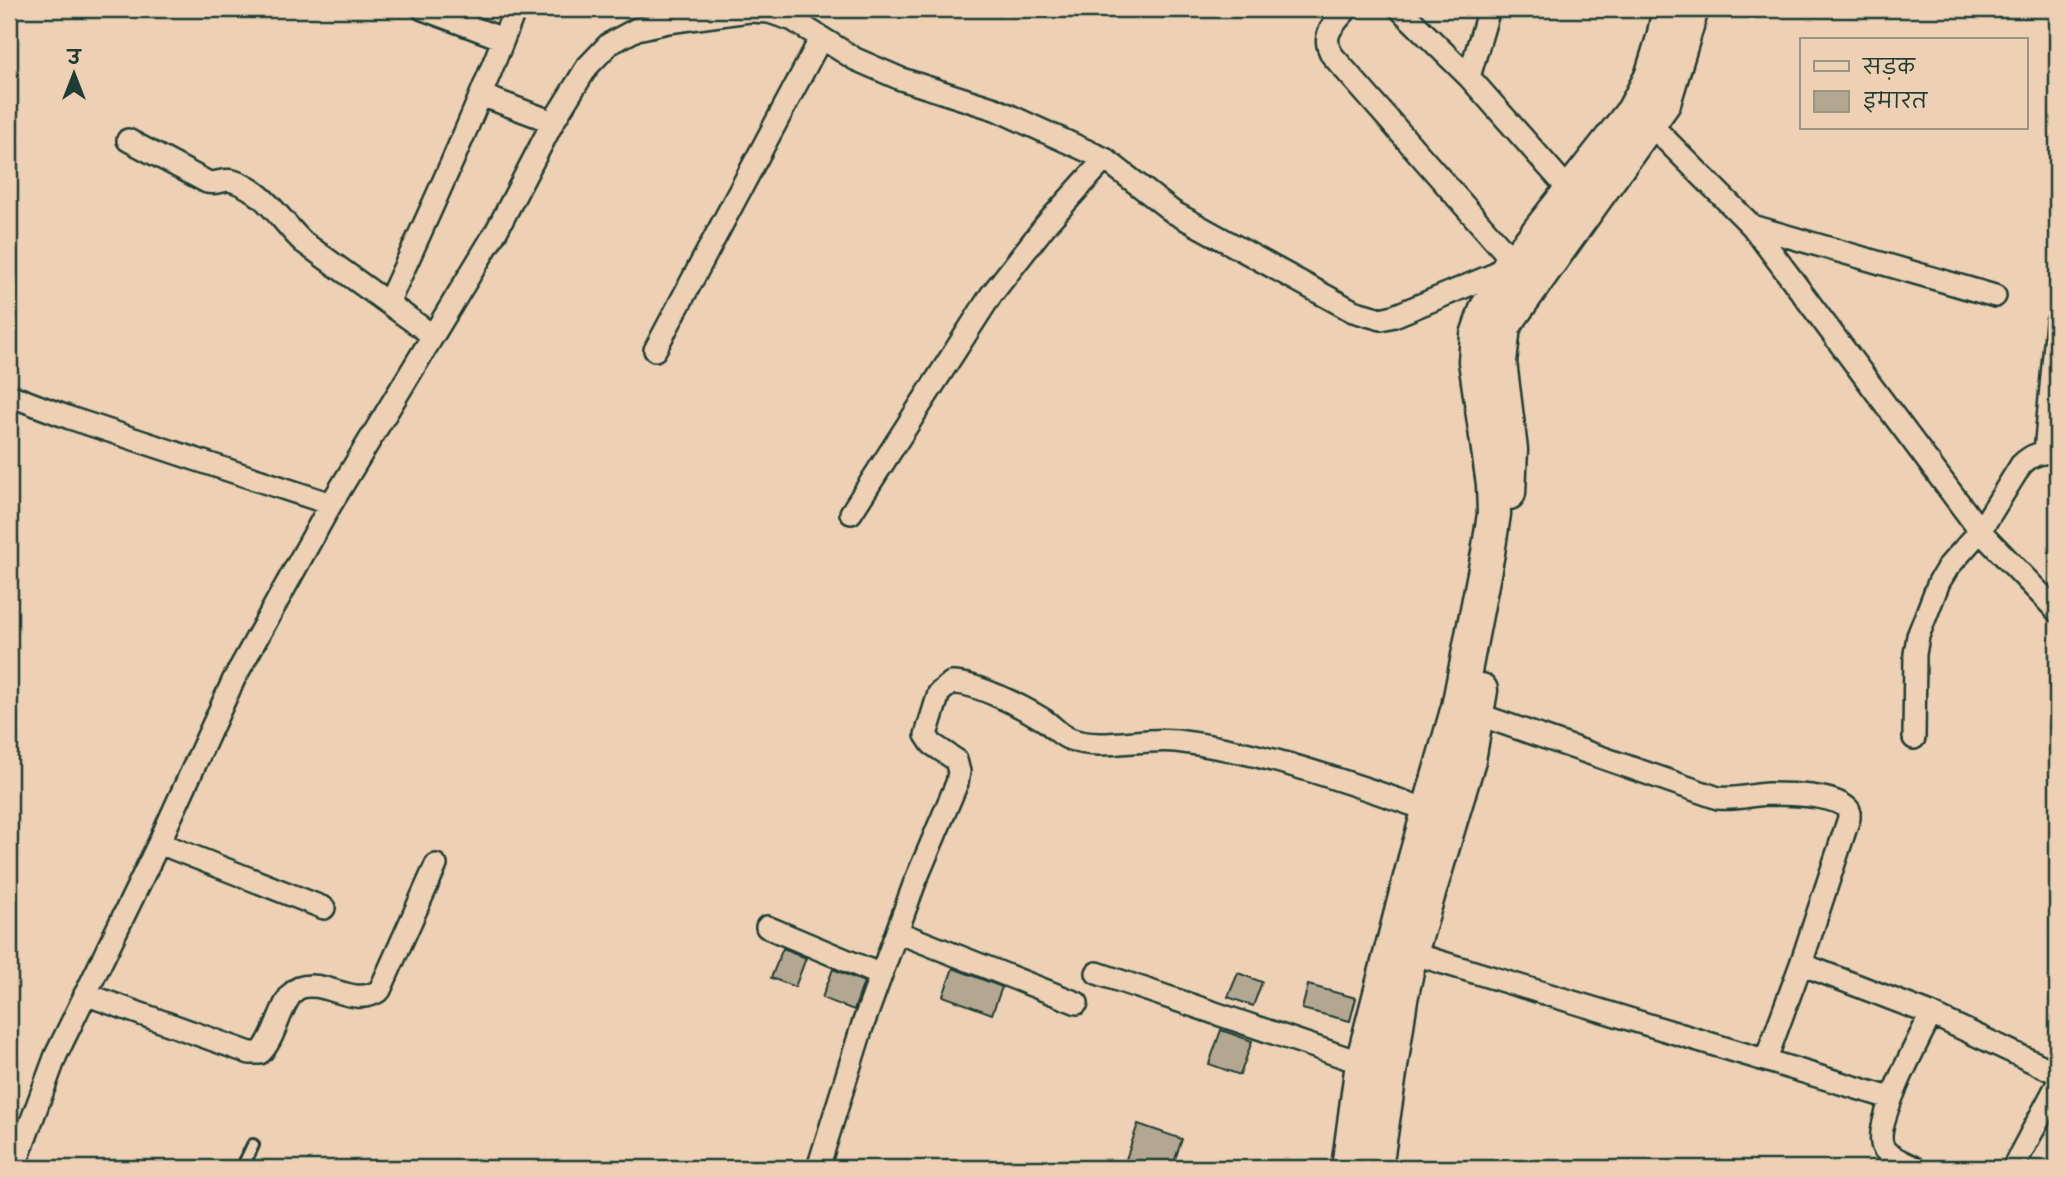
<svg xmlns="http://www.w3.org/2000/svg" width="2066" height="1177" viewBox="0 0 2066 1177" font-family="Itim,'Playpen Sans Deva',sans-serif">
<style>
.building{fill:#b4a791;stroke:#1f3d34;stroke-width:2}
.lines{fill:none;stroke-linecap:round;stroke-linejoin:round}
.service-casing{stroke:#1f3d34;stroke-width:16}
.minor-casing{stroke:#1f3d34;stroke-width:26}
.primary-casing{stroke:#1f3d34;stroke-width:37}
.service{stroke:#eed1b5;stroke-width:10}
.minor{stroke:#eed1b5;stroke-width:21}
.primary{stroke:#eed1b5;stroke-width:32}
</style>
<rect width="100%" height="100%" fill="#eed1b5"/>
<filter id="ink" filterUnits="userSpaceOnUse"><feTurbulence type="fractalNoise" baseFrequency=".0143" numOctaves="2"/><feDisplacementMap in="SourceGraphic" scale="14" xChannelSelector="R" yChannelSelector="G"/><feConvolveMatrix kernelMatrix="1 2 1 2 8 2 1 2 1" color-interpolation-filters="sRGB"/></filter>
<g filter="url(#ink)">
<path class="building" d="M783 948 806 958 795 987 771 978Z
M953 968 1002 987 992 1014 943 996Z
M833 969 864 982 854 1010 822 998Z
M1238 973 1262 982 1253 1006 1228 997Z
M1308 985 1356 998 1350 1021 1302 1009Z
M1221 1030 1252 1041 1240 1075 1209 1064Z
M1138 1124 1182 1139 1172 1168H1123Z"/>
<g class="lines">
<defs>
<path id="service" d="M242 1168 253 1145"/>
<path id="minor" d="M423 9 503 39
M1400 9 1469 77 1570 191
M1469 77 1489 9
M481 95 553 122
M1649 123 1752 226 1980 531 2057 611
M128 140 207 182C216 185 224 178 233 181 265 191 281 221 303 242L432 335
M1752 226 1995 296
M388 303C433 206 477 109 515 9
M655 350 821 38
M9 395 70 418 331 504
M2045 452 2057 322
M851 513 991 295 1048 222 1105 159
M1477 714 1718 798C1737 800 1750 795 1768 794 1788 794 1835 794 1849 810V818L1801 964 1766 1059
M1914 738 1915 654 1918 636 1939 582 1948 567 1980 531 2021 465C2033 453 2041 453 2057 452
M159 843 324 908
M767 927 881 975
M897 932 1077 1003
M1411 953 1890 1098
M1801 964 1931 1014 2057 1073
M1097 973 1362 1063
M85 994 250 1053H260C277 1038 281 996 299 988 325 978 354 1009 380 990L436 865
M2016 1162 2057 1085
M14 1168 56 1055 159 843 234 679 331 504 497 230 553 122 587 67 609 44 637 29 668 22 749 11 769 12 793 20 855 59 901 79 995 109 1105 159 1173 212 1353 311 1381 319 1394 316 1493 275 1502 268 1506 258 1505 252 1332 55C1320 35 1334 24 1347 9
M818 1168 862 1027 915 882 957 783 959 772 956 760 932 744 926 735 939 693 951 683C973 681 1025 708 1044 720 1054 727 1059 735 1070 739 1100 751 1143 737 1176 741 1263 751 1346 782 1428 810
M1915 1168C1906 1163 1887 1156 1883 1147 1872 1124 1920 1038 1931 1014"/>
<path id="primary" d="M1509 493 1511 450 1500 362 1504 326 1664 103 1692 9
M1348 1168 1362 1063 1415 858 1458 707 1488 553 1494 514 1493 484 1475 361 1477 335 1486 309 1516 260 1633 111 1651 77 1663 38 1669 9
M1376 1168 1401 999 1411 953 1469 760 1481 690"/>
</defs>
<use href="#service" class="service-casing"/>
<use href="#minor" class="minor-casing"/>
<use href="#primary" class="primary-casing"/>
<use href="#service" class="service"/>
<use href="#minor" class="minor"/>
<use href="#primary" class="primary"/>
</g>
</g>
<rect width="2066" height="1177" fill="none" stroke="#eed1b5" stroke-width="35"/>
<rect x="18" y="18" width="2031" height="1142" fill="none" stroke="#1f3d34" stroke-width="2.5" filter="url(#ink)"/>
<rect x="1800" y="38" width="228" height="91" fill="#eed1b5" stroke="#9b9681" stroke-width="2"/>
<rect x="1814" y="61" width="35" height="10" fill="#eed1b5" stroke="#9b9681" stroke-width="2"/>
<text x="1863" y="74" font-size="21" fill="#1f3d34">सड़क</text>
<rect x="1814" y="91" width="35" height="21" fill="#b4a791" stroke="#9b9681" stroke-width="2"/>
<text x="1863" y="108" font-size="21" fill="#1f3d34">इमारत</text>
<g transform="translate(74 74)" stroke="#eed1b5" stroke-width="5" paint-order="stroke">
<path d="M0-5L12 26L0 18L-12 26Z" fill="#1f3d34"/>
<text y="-10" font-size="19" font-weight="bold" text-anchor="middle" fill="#1f3d34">उ</text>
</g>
</svg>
